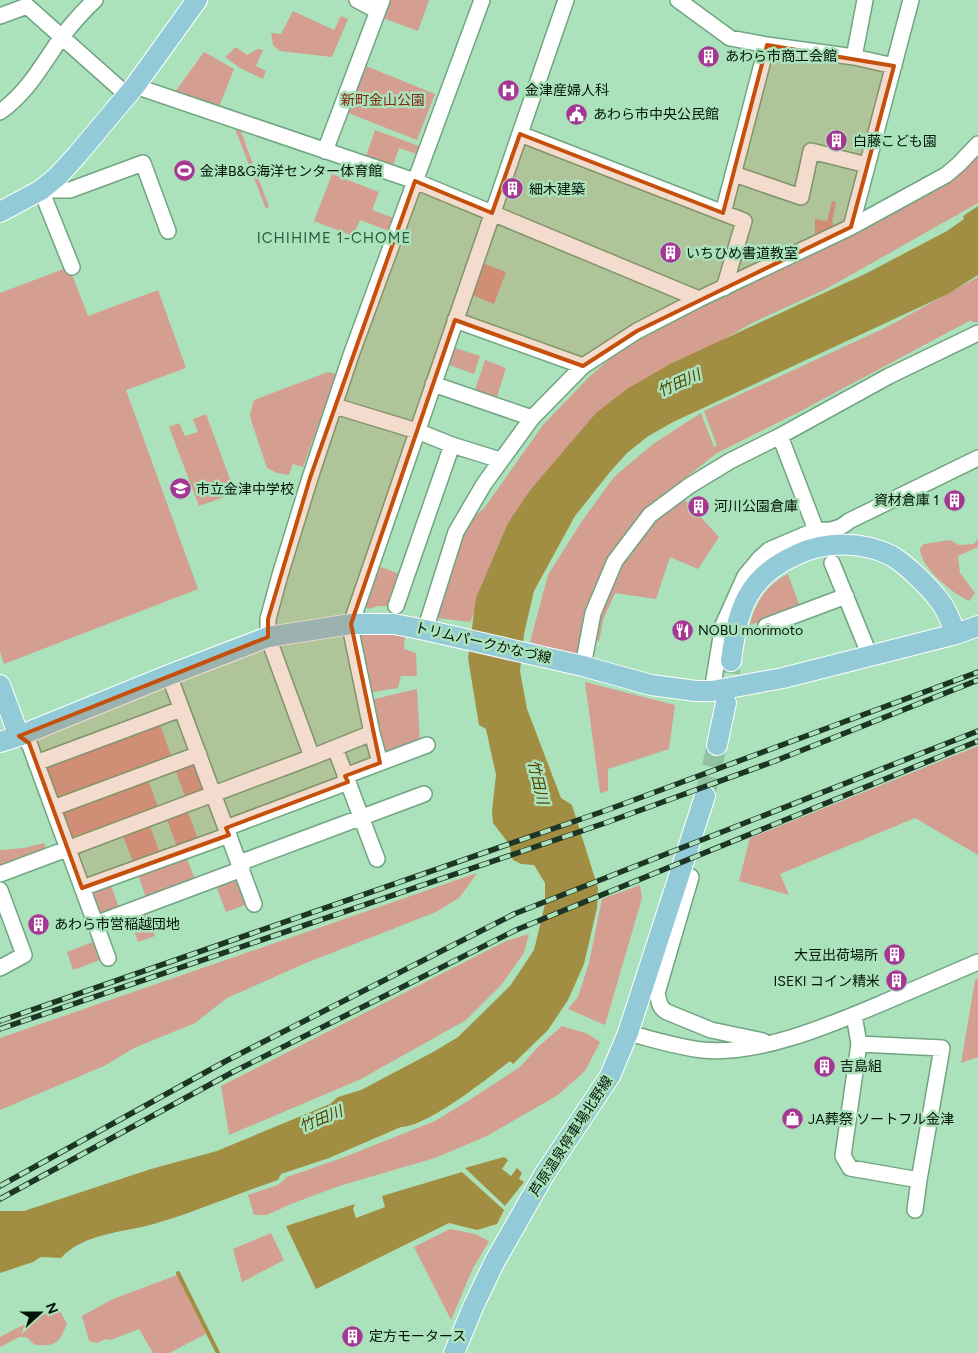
<svg xmlns="http://www.w3.org/2000/svg" width="978" height="1353" viewBox="0 0 978 1353" font-family="Figtree,'Noto Sans JP',sans-serif">
<style>
.green{fill:#d49e91}
.water{fill:#a28e42}
.lines{fill:none;stroke-linecap:round;stroke-linejoin:round}
.stream{stroke:#a28e42;stroke-width:4}
.major-tunnel{stroke:#92c3a1;stroke-width:20;stroke-dasharray:20 10;stroke-linecap:butt}
.minor-casing{stroke:#70a581;stroke-width:18}
.major-casing{stroke:#fff;stroke-width:22}
.minor{stroke:#fff;stroke-width:15}
.major{stroke:#92cbd7;stroke-width:20}
.rail-casing{stroke:#1c3524;stroke-width:5.5}
.rail{stroke:#abe2bc;stroke-width:4;stroke-dasharray:11;stroke-linecap:butt}
.marked{fill:#c54f0b;fill-opacity:0.2;stroke:#c54f0b;stroke-width:4;stroke-linejoin:round}
.labels{text-anchor:middle;dominant-baseline:central;stroke-width:5;stroke-linejoin:round;paint-order:stroke}
.poi-label{font-size:14px;fill:#011407;stroke:#abe2bc;text-anchor:start}
.park-label{font-size:14px;fill:#822711;stroke:#abe2bc}
.street-label{font-size:14px;fill:#011407;stroke:#abe2bc}
.neighbourhood-label{font-size:15px;letter-spacing:1px;fill:#295d3d;stroke:#abe2bc}
.water-label{font-size:15px;font-style:italic;fill:#504201;stroke:#abe2bc}
</style>
<rect width="100%" height="100%" fill="#abe2bc"/>
<path class="green" d="M386 0H429L418 31 380 17Z
M293 11 334 30 341 16 348 19 332 57 280 51 273 45 271 33 281 34Z
M236 47 247 55 258 49 263 50 256 66 266 71 263 79 240 68 225 57Z
M204 52 234 69 219 107 175 92Z
M366 66 435 94 417 140 348 113Z
M234 126 240 129 269 207 266 209Z
M375 130 419 146 417 154 399 148 392 169 365 159Z
M978 151V203L826 289 754 322 687 360 510 540 470 622 438 618 445 577 460 530 485 507 543 425 590 376 620 350 675 317Z
M332 174 379 192 372 210 394 218 389 231 360 220 353 236 314 221Z
M832 201 836 202 832 222 836 229 815 236V219L827 221Z
M482 263 506 272 494 304 470 294Z
M69 267 88 316 158 290 186 368 126 390 198 589 4 664 0 652V293Z
M978 277V322H972L971 320 797 413 717 453 650 506 618 542 599 582 577 656 530 642 548 575 582 521 614 477 653 444 701 413 714 447 717 446 704 411 887 327Z
M452 347 480 356 474 374 447 364Z
M485 360 506 368 496 400 474 393Z
M328 372 337 374 303 467 293 464 289 475 277 473 267 468 251 420 250 414 254 400Z
M206 414 235 493 199 506 169 427 179 423 185 436 198 432 193 419Z
M682 497 719 537 698 569 670 557 656 599 615 593 603 620 599 642 593 635 610 581 650 521Z
M978 539V547L958 556 960 573 975 593 969 601C952 593 921 568 920 549L924 544 950 540 959 545 974 544Z
M375 565 400 574 390 606H378L368 609 363 603Z
M788 574 800 607 750 625C755 602 767 585 788 574Z
M382 630 405 637 404 649 416 653 417 676H401L398 688 366 693 357 633Z
M585 682 675 705 669 749 608 769V791L600 793Z
M417 689 420 744 381 754 370 700Z
M159 722 172 758 57 800 44 765Z
M978 746V855L915 818 780 874 789 895 739 881 750 838Z
M197 761 207 788 185 796 175 769Z
M147 777 158 807 70 838 60 810Z
M186 807 198 839 177 847 165 814Z
M148 821 160 853 134 864 121 831Z
M44 843 46 849 0 865V850L24 848Z
M185 854 196 882 147 900 137 872Z
M477 873 460 897 436 912 306 963 227 998 195 1023 134 1048 104 1066 0 1110V1038Z
M240 874 251 903 226 912 215 883Z
M110 882 119 908 99 915 89 890Z
M640 885 642 898 605 1025 568 1009 578 997 589 963 602 899Z
M146 911 155 936 138 942 129 917Z
M529 934 524 953 502 984 466 1020 361 1079 229 1135 221 1086 506 941Z
M93 942 100 960 73 970 67 952Z
M978 979V1057L961 1063 975 980Z
M562 1026 588 1034 600 1042 585 1071 558 1095 487 1136 435 1158 339 1186 291 1204 267 1215H254L248 1195 278 1185 287 1177 342 1158 435 1121 468 1101 520 1067 539 1046Z
M450 1229 475 1234 489 1241 472 1270 451 1320 414 1247Z
M271 1233 284 1260 242 1282 233 1249Z
M177 1275 206 1334 169 1353H153L139 1329 111 1340 106 1339 97 1343 89 1341 82 1316 113 1299Z
M58 1307 67 1324C58 1344 57 1346 35 1345L26 1337H19L0 1347V1337Z"/>
<path class="water" d="M978 206V275L948 294 673 422 647 437 627 453 610 472 575 516 534 591 524 634 520 671 527 709 561 798 572 805 598 888 597 908 584 964 568 1000 548 1030 513 1064 510 1061C488 1078 427 1127 401 1127L329 1158 281 1174 278 1180C237 1194 195 1212 154 1224 122 1233 84 1233 61 1258L41 1257 33 1262 0 1273V1211H24L151 1169 217 1151 330 1104 338 1097 361 1090 435 1051 458 1037 510 986 534 950 545 904V883L534 865 521 864 513 860 509 844 493 823 492 811 496 775 486 729 479 725 468 658 476 598 508 523 531 489 596 413 627 389 670 364 865 274 947 231 964 219 963 216Z
M504 1157 508 1160 502 1169 511 1176 517 1168 522 1173 519 1179 524 1182 505 1206 465 1168Z
M462 1172 504 1210 497 1224 477 1230 449 1223 316 1289 286 1226 355 1204 353 1209 356 1218 385 1207 382 1196Z"/>
<g class="lines">
<path class="stream" d="M178 1273 218 1353"/>
<path class="major-tunnel" d="M726 703 731 661
M705 796 717 745"/>
<defs>
<path id="minor" d="M357 0 378 11
M678 0 730 38 767 45 723 213
M911 0 851 227 946 175 959 164 978 144
M0 16 27 6 127 95
M767 45 854 57 865 0
M854 57 894 66
M135 86 415 181 699 299
M0 112C28 92 42 65 61 38 71 25 83 11 95 0
M520 134 744 221 724 288
M325 151 382 0
M734 174 801 197 811 151 867 165
M72 267 41 190H70L143 163 168 231
M455 320 583 366
M433 384 532 418
M335 406 417 431 452 445 500 460
M780 436 816 530C829 531 839 530 849 521L978 458
M832 563 870 656
M396 606 452 445
M766 626 846 596
M425 630 456 532 484 484 532 418 583 366 637 331 699 299 851 227
M583 666 593 613 615 561 650 515 689 486 730 461 780 436 889 376 978 333
M169 675 254 904
M712 691 723 625 745 576 760 558 769 550 816 530
M372 733 380 763
M19 736 29 743 108 958
M335 748 377 859
M312 757 372 733 352 636 351 624 566 0
M36 763 181 709
M345 776 427 745
M53 808 199 754
M226 828 348 782
M239 863 424 794
M0 874 312 757 268 637V619L280 575 310 478 351 355 482 0
M691 877 657 993C659 1001 659 1008 667 1012L711 1030 763 1041
M82 888 229 835
M0 890 24 955 0 968
M95 924 242 869
M854 1015 859 1044 942 1048 919 1180 915 1210
M628 1033C652 1039 677 1047 702 1050 760 1056 835 1023 887 1001 918 988 948 975 978 962
M859 1044 843 1156 850 1168 919 1180"/>
<path id="major" d="M0 212 41 190 58 176 77 155 135 86 197 0
M731 661C734 638 737 616 748 596 759 576 776 564 796 555 825 541 863 541 892 556 907 565 928 586 939 600 947 609 951 623 956 634
M0 685 19 736
M0 742 19 736 169 675 268 637 351 624H394L425 630 583 666 651 685 696 691H712L783 678 956 634 978 626
M717 745 726 703
M454 1353 473 1307 495 1261 544 1175 610 1076 628 1033 705 796"/>
</defs>
<use href="#minor" class="minor-casing"/>
<use href="#major" class="major-casing"/>
<use href="#minor" class="minor"/>
<use href="#major" class="major"/>
<defs>
<path id="rail" d="M0 1021 607 810 978 672
M0 1029 608 822 775 761 978 680
M0 1186 226 1061 514 914 978 731
M0 1199 233 1072 516 930 978 741"/>
</defs>
<use href="#rail" class="rail-casing"/>
<use href="#rail" class="rail"/>
</g>
<path class="marked" d="M767 45 894 66 851 227 637 331 583 366 455 320 351 624 380 763 345 776 348 782 226 828 229 835 82 888 29 743 19 736 268 637V619L310 478 415 181 492 213 520 134 723 213Z"/>
<defs>
<symbol id="building-disc" viewBox="-11 -11 22 22"><circle r="9.5" fill="#a53694" stroke="#abe2bc"/><path d="M-4-6H4V6H1V3H-1V6H-4ZM-2.5-4.3h1.7v1.8h-1.7ZM.8-4.3h1.7v1.8H.8ZM-2.5-1h1.7V.8h-1.7ZM.8-1h1.7V.8H.8Z" fill="#fff"/></symbol>
<symbol id="hospital-disc" viewBox="-11 -11 22 22"><circle r="9.5" fill="#a53694" stroke="#abe2bc"/><path d="M-5-5h3v3.5h4V-5h3V5h-3V1.5h-4V5h-3Z" fill="#fff"/></symbol>
<symbol id="civic-disc" viewBox="-11 -11 22 22"><circle r="9.5" fill="#a53694" stroke="#abe2bc"/><path d="M-.6-6.5H3V-4.5H.6V-3L4-1V1h2V6H-6V1h2V-1L-.6-3ZM-1.2 2.5V6h2.4V2.5Z" fill="#fff"/></symbol>
<symbol id="stadium-disc" viewBox="-11 -11 22 22"><circle r="9.5" fill="#a53694" stroke="#abe2bc"/><path d="M0-5a6.5 5 0 1 0 0 10a6.5 5 0 1 0 0-10ZM-3.5-1.8h7v3.6h-7Z" fill="#fff"/></symbol>
<symbol id="school-disc" viewBox="-11 -11 22 22"><circle r="9.5" fill="#a53694" stroke="#abe2bc"/><path d="M0-5L7-2L0 1L-7-2ZM-4 1L0 2.5L4 1V4Q0 6-4 4Z" fill="#fff"/></symbol>
<symbol id="restaurant-disc" viewBox="-11 -11 22 22"><circle r="9.5" fill="#a53694" stroke="#abe2bc"/><path d="M-5-6h1v4h1v-4h1v4h1v-4h1v5L-1.5 .5V6h-2V.5L-5-1ZM5-6V6H3V1.5H1.5Q1.5-4 5-6Z" fill="#fff"/></symbol>
<symbol id="shop-disc" viewBox="-11 -11 22 22"><circle r="9.5" fill="#a53694" stroke="#abe2bc"/><path d="M-5-2.5h2.3a2.7 3.5 0 0 1 5.4 0H5L5.5 6h-11ZM-1.5-2.5h3a1.5 2.3 0 0 0-3 0Z" fill="#fff"/></symbol>
</defs>
<g fill-rule="evenodd">
<use href="#building-disc" x="696" y="44" width="25" height="25"/>
<use href="#hospital-disc" x="496" y="78" width="25" height="25"/>
<use href="#civic-disc" x="564" y="102" width="25" height="25"/>
<use href="#building-disc" x="824" y="128" width="25" height="25"/>
<use href="#stadium-disc" x="172" y="158" width="25" height="25"/>
<use href="#building-disc" x="500" y="176" width="25" height="25"/>
<use href="#building-disc" x="658" y="240" width="25" height="25"/>
<use href="#school-disc" x="168" y="476" width="25" height="25"/>
<use href="#building-disc" x="942" y="488" width="25" height="25"/>
<use href="#building-disc" x="686" y="494" width="25" height="25"/>
<use href="#restaurant-disc" x="670" y="618" width="25" height="25"/>
<use href="#building-disc" x="26" y="912" width="25" height="25"/>
<use href="#building-disc" x="882" y="942" width="25" height="25"/>
<use href="#building-disc" x="884" y="968" width="25" height="25"/>
<use href="#building-disc" x="812" y="1054" width="25" height="25"/>
<use href="#shop-disc" x="780" y="1106" width="25" height="25"/>
<use href="#building-disc" x="340" y="1324" width="25" height="25"/>
</g>
<g class="labels">
<g class="poi-label">
<text x="725" y="56">あわら市商工会館</text>
<text x="525" y="90">金津産婦人科</text>
<text x="593" y="114">あわら市中央公民館</text>
<text x="853" y="141">白藤こども園</text>
<text x="200" y="171">金津B&amp;G海洋センター体育館</text>
<text x="529" y="189">細木建築</text>
<text x="686" y="253">いちひめ書道教室</text>
<text x="196" y="489">市立金津中学校</text>
<text x="939" y="500" text-anchor="end">資材倉庫 1</text>
<text x="714" y="506">河川公園倉庫</text>
<text x="698" y="630">NOBU morimoto</text>
<text x="54" y="924">あわら市営稲越団地</text>
<text x="878" y="955" text-anchor="end">大豆出荷場所</text>
<text x="880" y="981" text-anchor="end">ISEKI コイン精米</text>
<text x="840" y="1066">吉島組</text>
<text x="808" y="1119">JA葬祭 ソートフル金津</text>
<text x="369" y="1336">定方モータース</text>
</g>
<g class="park-label">
<text x="383" y="100">新町金山公園</text>
</g>
<g class="street-label">
<text transform="translate(483 643) rotate(13)">トリムパークかなづ線</text>
<text transform="translate(571 1136) rotate(-57)">芦原温泉停車場北野線</text>
</g>
<g class="neighbourhood-label">
<text x="334" y="238">ICHIHIME 1-CHOME</text>
</g>
<g class="water-label">
<text transform="translate(679 383) rotate(-24)">竹田川</text>
<text transform="translate(538 782) rotate(77)">竹田川</text>
<text transform="translate(321 1119) rotate(-22)">竹田川</text>
</g>
</g>
<g transform="translate(40 1313) rotate(69)" stroke="#abe2bc" stroke-width="4" paint-order="stroke">
<path d="M0-4L9 19L0 12L-9 19Z" fill="#011407"/>
<text y="-8" font-size="14" font-weight="bold" text-anchor="middle" fill="#011407">N</text>
</g>
</svg>
